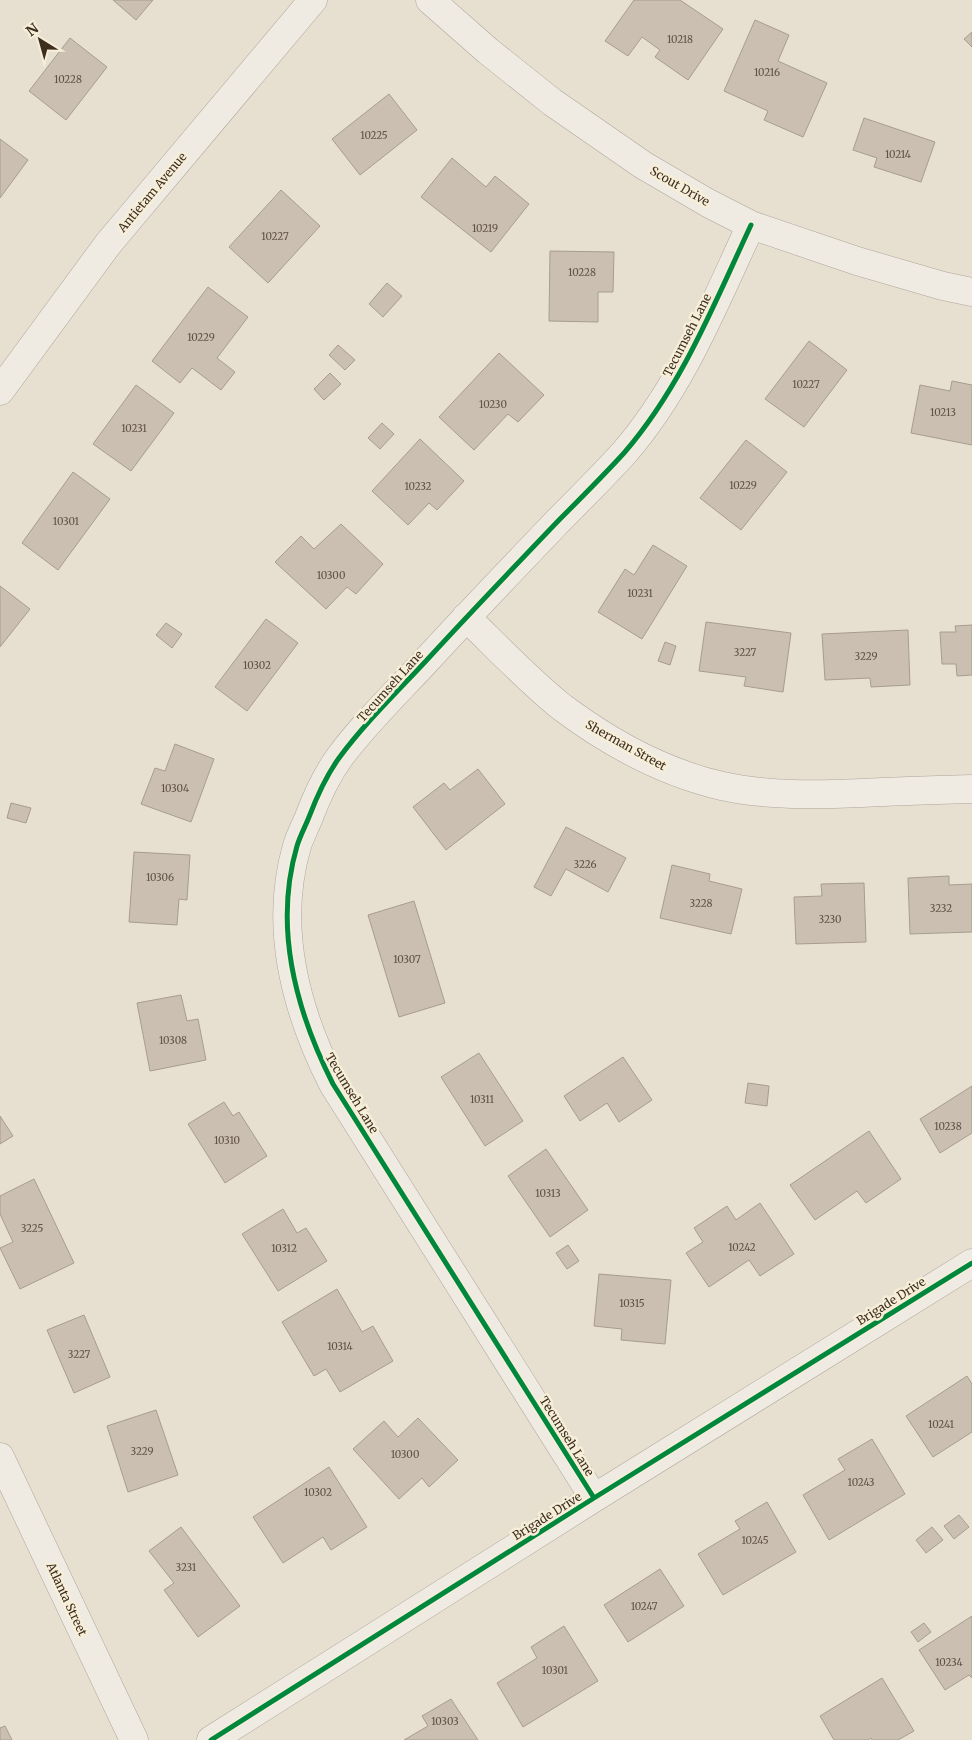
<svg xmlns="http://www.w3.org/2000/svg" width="972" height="1740" viewBox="0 0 972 1740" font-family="Merriweather,serif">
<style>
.building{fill:#cbbfb2;stroke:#a89c90}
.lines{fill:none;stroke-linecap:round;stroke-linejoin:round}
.minor-casing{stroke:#ada599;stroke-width:29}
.minor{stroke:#efebe3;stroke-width:28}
.cycleway-casing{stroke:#f7eed8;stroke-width:8}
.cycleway{stroke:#00873e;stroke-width:5}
.labels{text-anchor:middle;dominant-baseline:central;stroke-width:5;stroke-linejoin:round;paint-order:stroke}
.number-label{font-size:10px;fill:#605244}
.street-label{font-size:12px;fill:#3d2e20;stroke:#f7eed8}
</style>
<rect width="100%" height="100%" fill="#e7e0d1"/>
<path class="building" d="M113 0H153L136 20Z
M634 0H680L723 29 688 80 655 57 660 50 642 37 628 56 605 41Z
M755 20 789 35 778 61 827 83 803 137 764 120 768 111 724 91Z
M972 32V47L964 39Z
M70 38 107 67 66 120 29 91Z
M389 94 417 130 360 175 332 139Z
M864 118 935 142 921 182 874 167 877 158 853 150Z
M0 139 28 160 0 198Z
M452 158 486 187 495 176 529 204 491 252 421 197Z
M281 190 320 226 268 283 229 247Z
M550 251 614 252 613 292H598V322L549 321Z
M387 283 402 296 383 317 369 304Z
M208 287 248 317 217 358 235 372 221 390 192 368 180 383 152 361Z
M809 341 847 370 804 427 765 399Z
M338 345 355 360 345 370 329 355Z
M499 353 544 395 518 422 508 414 474 450 439 417Z
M330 373 341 384 324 400 314 389Z
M952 381 972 385V445L911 433 920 385 950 391Z
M136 385 174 413 131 471 93 444Z
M382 423 394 434 380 449 368 438Z
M420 439 464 481 437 510 429 503 408 525 372 491Z
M746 440 787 472 741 530 700 498Z
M73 472 110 499 58 570 22 543Z
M341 524 383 564 356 594 347 587 326 609 275 562 301 536 314 549Z
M653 545 687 566 642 639 598 612 625 569 634 575Z
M0 586 30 609 0 647Z
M266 619 298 643 247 711 215 687Z
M706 622 791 633 783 692 744 686 746 677 699 671Z
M166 623 182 634 172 648 156 635Z
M972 625V675L957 676 956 664H942L940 632H956L955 626Z
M908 630 910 685 871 687 870 678 825 680 822 634Z
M665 642 676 646 670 665 658 661Z
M175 744 214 759 191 822 141 804 155 768 165 771Z
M478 769 505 804 446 850 413 807 444 783 450 790Z
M11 803 31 808 26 823 7 818Z
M566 827 626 858 608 892 566 869 551 896 534 887Z
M134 852 190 855 187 900 179 899 177 925 129 922Z
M672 865 710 874 709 881 742 889 731 934 660 918Z
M949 876V885L972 884V932L910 934 908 878Z
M864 883 866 942 796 944 794 897 822 896 821 884Z
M414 901 445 1003 399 1017 368 915Z
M181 995 187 1021 198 1019 206 1060 150 1071 137 1003Z
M479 1053 523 1121 485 1146 441 1077Z
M623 1057 652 1100 619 1122 607 1103 580 1121 564 1096Z
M748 1083 769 1086 767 1106 745 1103Z
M972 1086V1133L940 1153 920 1119Z
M224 1102 233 1116 239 1112 267 1156 225 1183 188 1124Z
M0 1116 13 1136 0 1144Z
M869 1131 901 1179 866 1203 857 1191 815 1220 790 1185Z
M546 1149 588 1210 550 1237 508 1176Z
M34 1179 74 1263 20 1289 0 1248 13 1242 0 1214V1196Z
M760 1203 794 1254 760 1276 749 1260 709 1287 686 1253 703 1242 694 1228 727 1206 736 1220Z
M283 1209 297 1233 306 1228 327 1261 278 1291 242 1234Z
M568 1245 579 1261 567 1269 556 1253Z
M599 1274 671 1280 665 1344 621 1340 622 1329 594 1326Z
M337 1289 362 1332 373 1326 393 1361 340 1392 326 1369 314 1376 282 1322Z
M84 1315 110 1377 74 1393 47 1330Z
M967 1376 972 1384V1432L933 1457 906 1416Z
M156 1410 178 1475 128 1492 107 1426Z
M418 1418 458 1460 429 1487 422 1478 399 1499 353 1449 384 1421 398 1437Z
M872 1439 905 1494 829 1540 803 1495 845 1470 838 1459Z
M329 1467 367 1527 331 1550 323 1537 283 1563 253 1517Z
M767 1502 796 1552 723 1595 698 1554 740 1529 735 1521Z
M959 1515 969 1527 954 1539 944 1526Z
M181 1527 240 1606 198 1637 164 1590 174 1583 149 1551Z
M932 1527 943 1540 926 1553 916 1540Z
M660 1569 684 1606 628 1642 604 1605Z
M972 1616V1678L969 1675 945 1690 919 1650Z
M924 1623 931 1632 918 1642 911 1632Z
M564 1626 598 1681 523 1727 497 1683 537 1658 531 1647Z
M882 1678 914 1731 898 1740H872L871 1738 868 1740H834L820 1716Z
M451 1699 478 1740H404L428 1726 422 1716Z
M5 1726 12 1740H0V1728Z"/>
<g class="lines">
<defs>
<path id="minor" d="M430 0 488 51 552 102 643 165 708 203 751 225 857 261 943 286 972 292
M0 391 108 244 313 0
M466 617C498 648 529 681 563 708 610 743 665 773 722 786 768 796 816 795 862 793 899 791 935 790 972 789
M0 1457 134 1740
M594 1498 333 1084C296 1011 273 928 297 846 300 836 305 827 309 817 317 796 326 776 339 758 364 724 396 693 425 662 469 614 514 567 559 520 581 498 603 476 624 453 682 386 714 304 751 225
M211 1740 594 1498 972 1263"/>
</defs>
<use href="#minor" class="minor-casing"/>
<use href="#minor" class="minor"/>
<defs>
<path id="cycleway" d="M594 1498 333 1084C296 1011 273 928 297 846 300 836 305 827 309 817 317 796 326 776 339 758 364 724 396 693 425 662 469 614 514 567 559 520 581 498 603 476 624 453 682 386 714 304 751 225
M211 1740 594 1498 972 1263"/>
</defs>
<use href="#cycleway" class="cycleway-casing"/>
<use href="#cycleway" class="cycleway"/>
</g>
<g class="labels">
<g class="number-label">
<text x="680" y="39">10218</text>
<text x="767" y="72">10216</text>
<text x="68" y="79">10228</text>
<text x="374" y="135">10225</text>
<text x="898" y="154">10214</text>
<text x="485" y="228">10219</text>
<text x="275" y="236">10227</text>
<text x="582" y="272">10228</text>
<text x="201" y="337">10229</text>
<text x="806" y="384">10227</text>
<text x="493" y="404">10230</text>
<text x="943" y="412">10213</text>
<text x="134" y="428">10231</text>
<text x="743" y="485">10229</text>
<text x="418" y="486">10232</text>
<text x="66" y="521">10301</text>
<text x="331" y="575">10300</text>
<text x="640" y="593">10231</text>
<text x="745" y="652">3227</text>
<text x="866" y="656">3229</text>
<text x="257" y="665">10302</text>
<text x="175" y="788">10304</text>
<text x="585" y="864">3226</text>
<text x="160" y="877">10306</text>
<text x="701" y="903">3228</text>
<text x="941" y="908">3232</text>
<text x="830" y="919">3230</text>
<text x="407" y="959">10307</text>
<text x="173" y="1040">10308</text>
<text x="482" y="1099">10311</text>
<text x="948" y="1126">10238</text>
<text x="227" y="1140">10310</text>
<text x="548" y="1193">10313</text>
<text x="32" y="1228">3225</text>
<text x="742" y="1247">10242</text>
<text x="284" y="1248">10312</text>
<text x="632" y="1303">10315</text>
<text x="340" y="1346">10314</text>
<text x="79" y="1354">3227</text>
<text x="941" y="1424">10241</text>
<text x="142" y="1451">3229</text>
<text x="405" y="1454">10300</text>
<text x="861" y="1482">10243</text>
<text x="318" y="1492">10302</text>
<text x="755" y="1540">10245</text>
<text x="186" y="1567">3231</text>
<text x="644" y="1606">10247</text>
<text x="949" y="1662">10234</text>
<text x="555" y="1670">10301</text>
<text x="445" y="1721">10303</text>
</g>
<g class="street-label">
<text transform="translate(680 186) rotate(30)">Scout Drive</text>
<text transform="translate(152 192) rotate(-50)">Antietam Avenue</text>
<text transform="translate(687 335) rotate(-63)">Tecumseh Lane</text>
<text transform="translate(390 686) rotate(-48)">Tecumseh Lane</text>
<text transform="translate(626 745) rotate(29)">Sherman Street</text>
<text transform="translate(352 1093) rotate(59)">Tecumseh Lane</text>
<text transform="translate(891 1301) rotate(-32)">Brigade Drive</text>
<text transform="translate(567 1436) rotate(58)">Tecumseh Lane</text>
<text transform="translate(547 1516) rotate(-32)">Brigade Drive</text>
<text transform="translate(67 1599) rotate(65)">Atlanta Street</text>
</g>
</g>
<g transform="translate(40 40) rotate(323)" stroke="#f7eed8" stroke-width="4" paint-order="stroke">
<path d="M0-4L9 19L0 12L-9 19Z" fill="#3d2e20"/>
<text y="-8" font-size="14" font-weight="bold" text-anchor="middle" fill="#3d2e20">N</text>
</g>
</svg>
